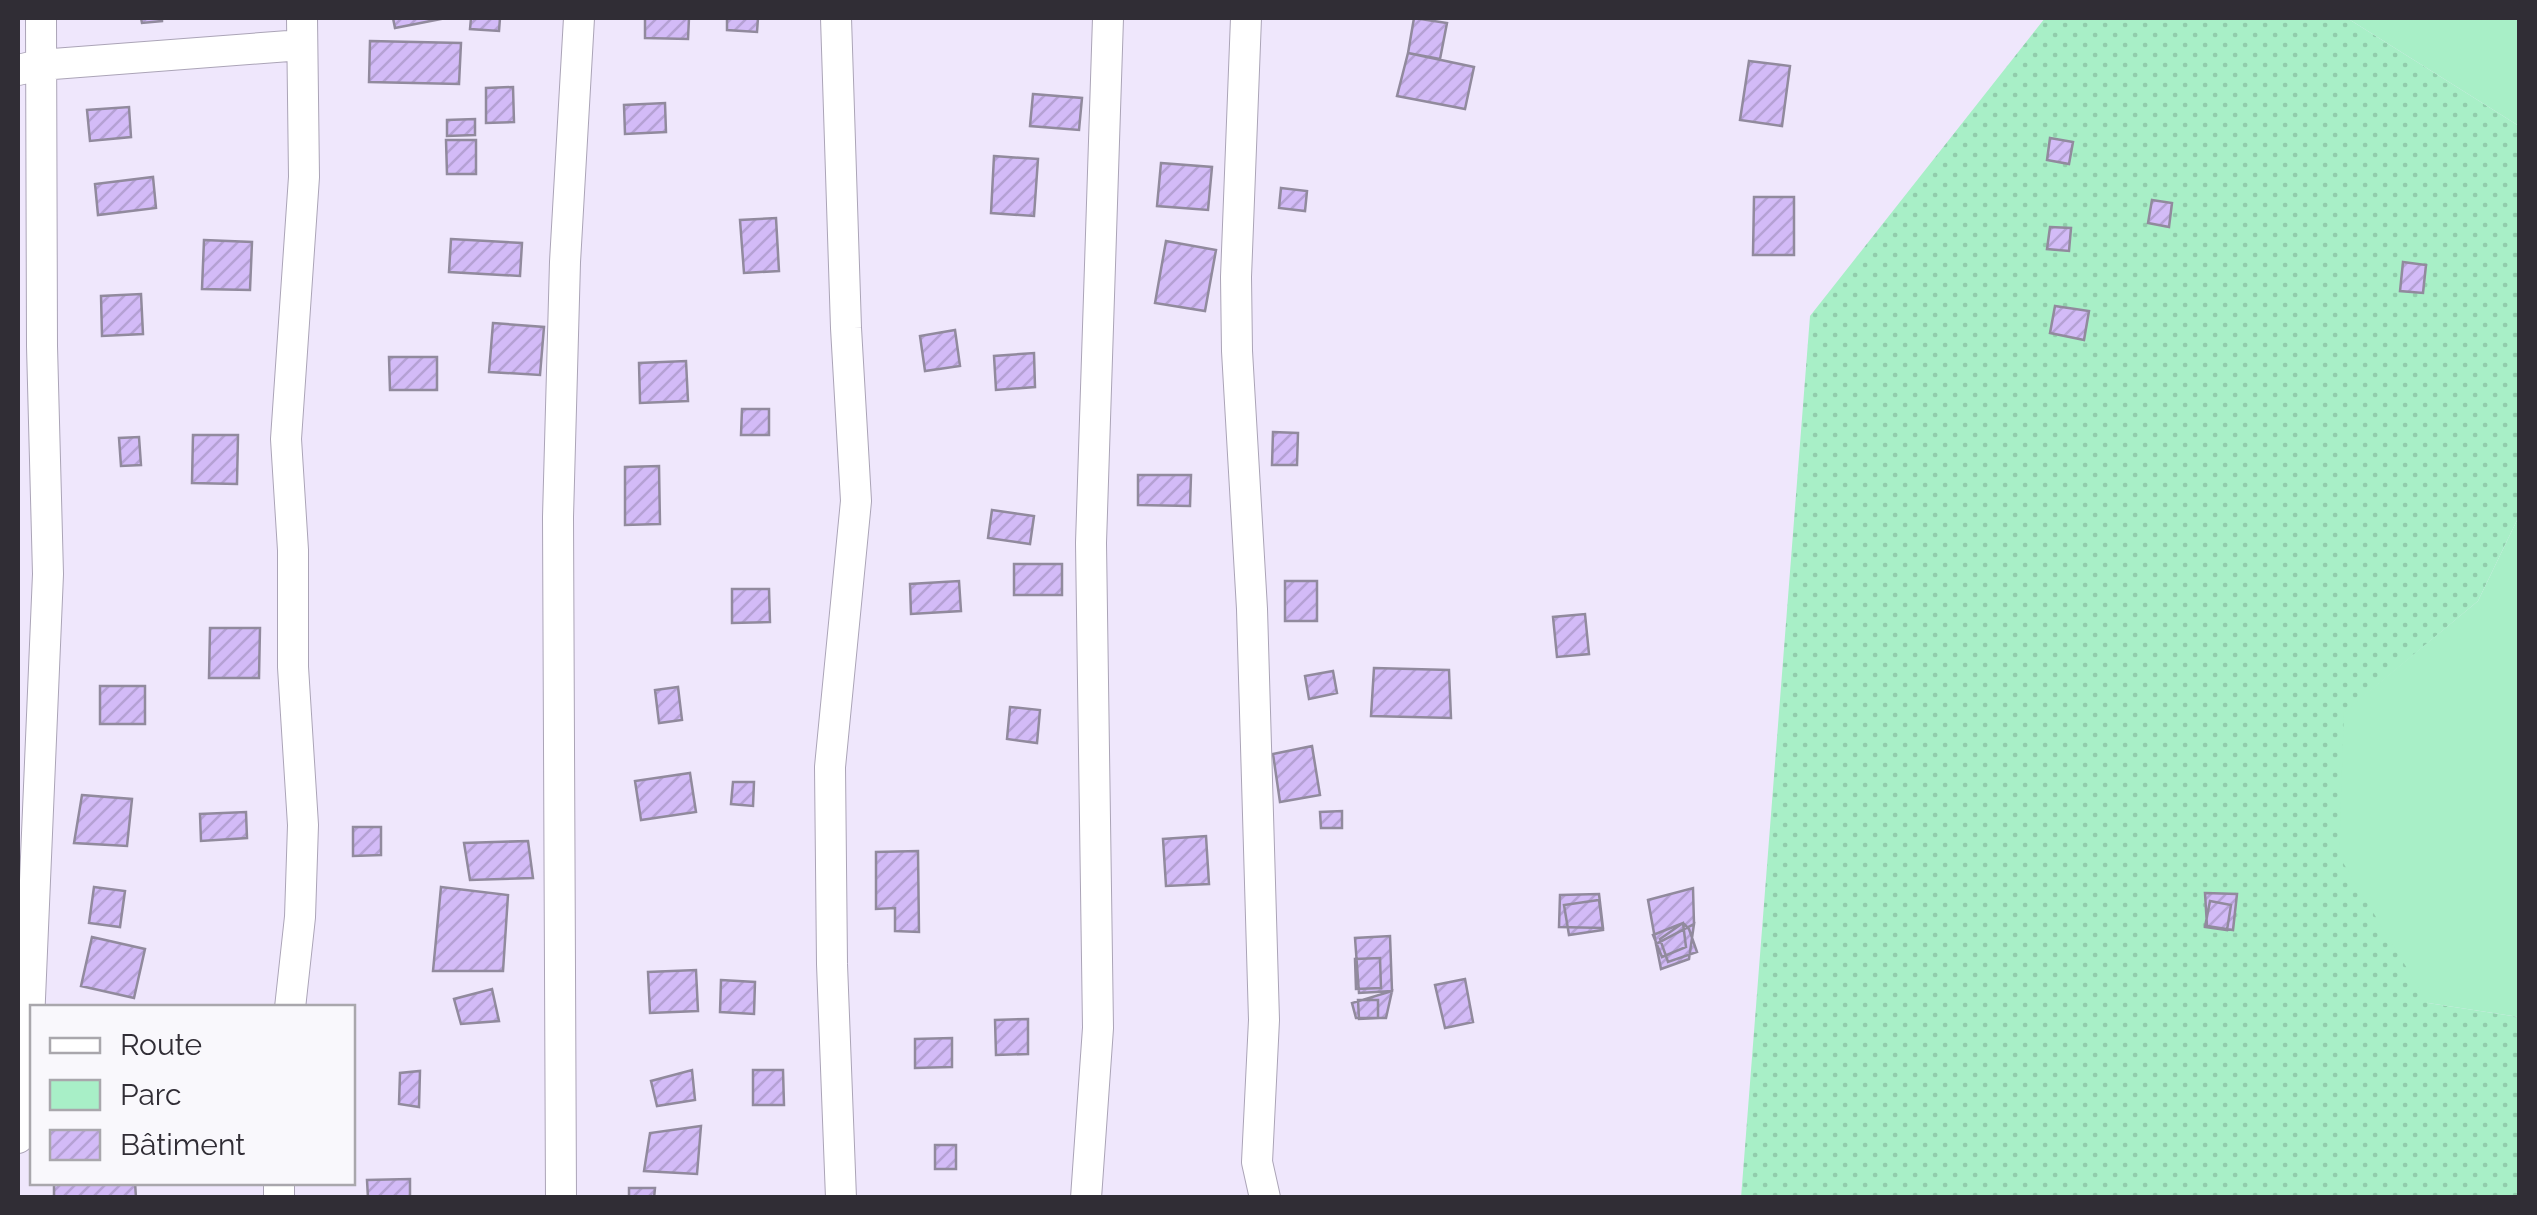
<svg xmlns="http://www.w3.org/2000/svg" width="2537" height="1215" viewBox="0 0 2537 1215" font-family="Raleway,sans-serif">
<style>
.grass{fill:url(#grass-dots)}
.green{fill:#a8efc7}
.building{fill:url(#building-hatch);stroke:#918a9d;stroke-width:2.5}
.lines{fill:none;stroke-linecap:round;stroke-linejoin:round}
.street-casing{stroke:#aba4b7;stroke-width:32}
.street{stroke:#fff;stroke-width:30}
</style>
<defs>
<pattern id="grass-dots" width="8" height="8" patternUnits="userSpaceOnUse" patternTransform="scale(2.5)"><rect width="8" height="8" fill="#a8efc7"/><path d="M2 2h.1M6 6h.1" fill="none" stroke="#91cdac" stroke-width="1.8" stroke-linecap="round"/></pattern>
<pattern id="building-hatch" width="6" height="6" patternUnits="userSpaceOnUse" patternTransform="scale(2.5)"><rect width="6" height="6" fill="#d3bbf7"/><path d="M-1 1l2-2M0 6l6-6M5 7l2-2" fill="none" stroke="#b5a1d4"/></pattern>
</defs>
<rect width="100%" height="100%" fill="#efe7fc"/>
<path class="grass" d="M2045 18H2347L2519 126V516L2478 601 2345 712 2428 1003 2519 1017V1197L1741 1198 1810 316Z"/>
<path class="green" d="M2347 18H2519V126Z
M2519 516V1017L2428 1003 2339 856 2344 712 2478 601Z"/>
<path class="building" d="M141 18H162V21L142 23Z
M393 18H446L395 28Z
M471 18H500L499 31 470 29Z
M645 18H689L688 39 645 38Z
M727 18H758L757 32 727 30Z
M1414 18 1447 23 1440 59 1408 53Z
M370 41 461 43 459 84 369 82Z
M1408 53 1474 67 1465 109 1397 96Z
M1749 61 1790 66 1782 126 1740 120Z
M513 87 514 122 486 123V88Z
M1033 94 1082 98 1079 130 1030 126Z
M665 103 666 132 625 134 624 105Z
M129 107 131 137 90 141 87 110Z
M475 119V135L447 136V120Z
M2050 138 2073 142 2069 164 2047 160Z
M446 140H476V174H447Z
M994 156 1038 159 1034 216 991 213Z
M1161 163 1212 167 1208 210 1157 206Z
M153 177 156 208 98 215 95 184Z
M1281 188 1307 191 1305 211 1279 208Z
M1754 197H1794V255H1753Z
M2152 200 2172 203 2169 227 2148 223Z
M776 218 779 271 744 273 740 220Z
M2050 227 2071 228 2069 251 2047 249Z
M451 239 522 243 520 276 449 272Z
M204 240 252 242 250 290 202 289Z
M1166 241 1216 250 1205 311 1155 303Z
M2403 262 2426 265 2423 293 2400 291Z
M141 294 143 334 102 336 101 296Z
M2055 306 2089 311 2084 340 2050 333Z
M493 323 544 327 540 375 489 372Z
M955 330 960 366 925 371 920 336Z
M1034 353 1035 387 996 390 994 356Z
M389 357H437V390H390Z
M686 361 688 401 640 403 639 363Z
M742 409H769V435H741Z
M1273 432 1298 433 1297 465H1272Z
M193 435H238L237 484 192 483Z
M139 437 141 465 121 466 119 438Z
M659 466 660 524 625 525V467Z
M1138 475H1191L1190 506 1138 505Z
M992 510 1034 516 1030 544 988 538Z
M1014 564H1062V595H1014Z
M959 581 961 611 911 614 910 584Z
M1285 581H1317V621H1285Z
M732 589H769L770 622 732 623Z
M1585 614 1589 654 1557 657 1553 617Z
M210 628H260L259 678H209Z
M1374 668 1449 670 1451 718 1371 716Z
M1333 671 1337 693 1309 699 1305 676Z
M100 686H145V724H100Z
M678 687 682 720 659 723 655 690Z
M1010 707 1040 710 1037 743 1007 739Z
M1312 746 1320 795 1280 802 1273 754Z
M690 773 696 812 641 820 635 781Z
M733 782H754L753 806 731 804Z
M82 795 132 799 127 846 74 843Z
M1342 811V828H1321L1320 812Z
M246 812 247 838 201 841 200 814Z
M353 827H381V855L353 856Z
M1206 836 1209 884 1166 886 1163 839Z
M528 841 533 878 470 880 464 843Z
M918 851 919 932 895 931V908L876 909V852Z
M94 887 125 891 120 927 89 923Z
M441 887 508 895 503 971H433Z
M1693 888 1694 924 1656 944 1648 900Z
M2205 893 2237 894 2233 930 2207 926Z
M1599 894 1603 928 1559 927 1560 895Z
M1599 900 1603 930 1569 935 1564 905Z
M2210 901 2231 905 2227 930 2205 927Z
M1683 923 1689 929 1697 952 1668 962 1660 939Z
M1683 923 1686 947 1662 957 1653 935Z
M1694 924 1689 959 1661 969 1656 944Z
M1390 936 1392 991 1359 993 1355 938Z
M92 937 145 949 134 998 81 986Z
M1380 958 1381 988 1356 989 1355 959Z
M696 970 698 1011 650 1013 648 972Z
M1465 979 1473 1022 1445 1028 1435 985Z
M721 980 755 982 754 1014 720 1012Z
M492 989 499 1021 461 1024 454 999Z
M1392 991 1386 1018H1356L1352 1003Z
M1358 1000H1378V1018L1359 1019Z
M1028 1019V1054L996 1055 995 1020Z
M952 1038V1067L915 1068V1039Z
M692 1070 695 1100 657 1106 651 1081Z
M753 1070H783L784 1105H753Z
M420 1071 419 1107 399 1104 400 1073Z
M701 1126 697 1174 644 1171 650 1133Z
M935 1145H956V1169H935Z
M410 1179V1198H368L367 1180Z
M54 1182H135L136 1198H54Z
M629 1188H655L654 1198H629Z"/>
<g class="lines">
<defs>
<path id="street" d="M836 18 846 328 856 501 830 767 832 964 841 1198
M1246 18 1236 277 1237 351 1252 609 1264 1020 1257 1162 1265 1198
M18 70 40 65 302 45
M290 1008 300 917 303 825 293 667V550L286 439 304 177 302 18
M18 1138 29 1022 48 574 42 346 41 18
M279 1198V1182
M561 1198 558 517 565 262 579 18
M1086 1198 1098 1028 1091 543 1108 18"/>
</defs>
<use href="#street" class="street-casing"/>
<use href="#street" class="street"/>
</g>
<rect width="2537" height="1215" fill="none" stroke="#302d35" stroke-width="40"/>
<rect x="30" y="1005" width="325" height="180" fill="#f9f8fc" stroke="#a9a7ac" stroke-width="2.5"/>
<rect x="50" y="1038" width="50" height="15" fill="#ffffff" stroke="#a9a7ac" stroke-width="2.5"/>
<text x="120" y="1055" font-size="30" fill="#302d35">Route</text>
<rect x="50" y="1080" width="50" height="30" fill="#a8efc7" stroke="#a9a7ac" stroke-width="2.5"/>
<text x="120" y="1105" font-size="30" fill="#302d35">Parc</text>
<rect x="50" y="1130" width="50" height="30" fill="url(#building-hatch)" stroke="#a9a7ac" stroke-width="2.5"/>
<text x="120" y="1155" font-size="30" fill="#302d35">Bâtiment</text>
</svg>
